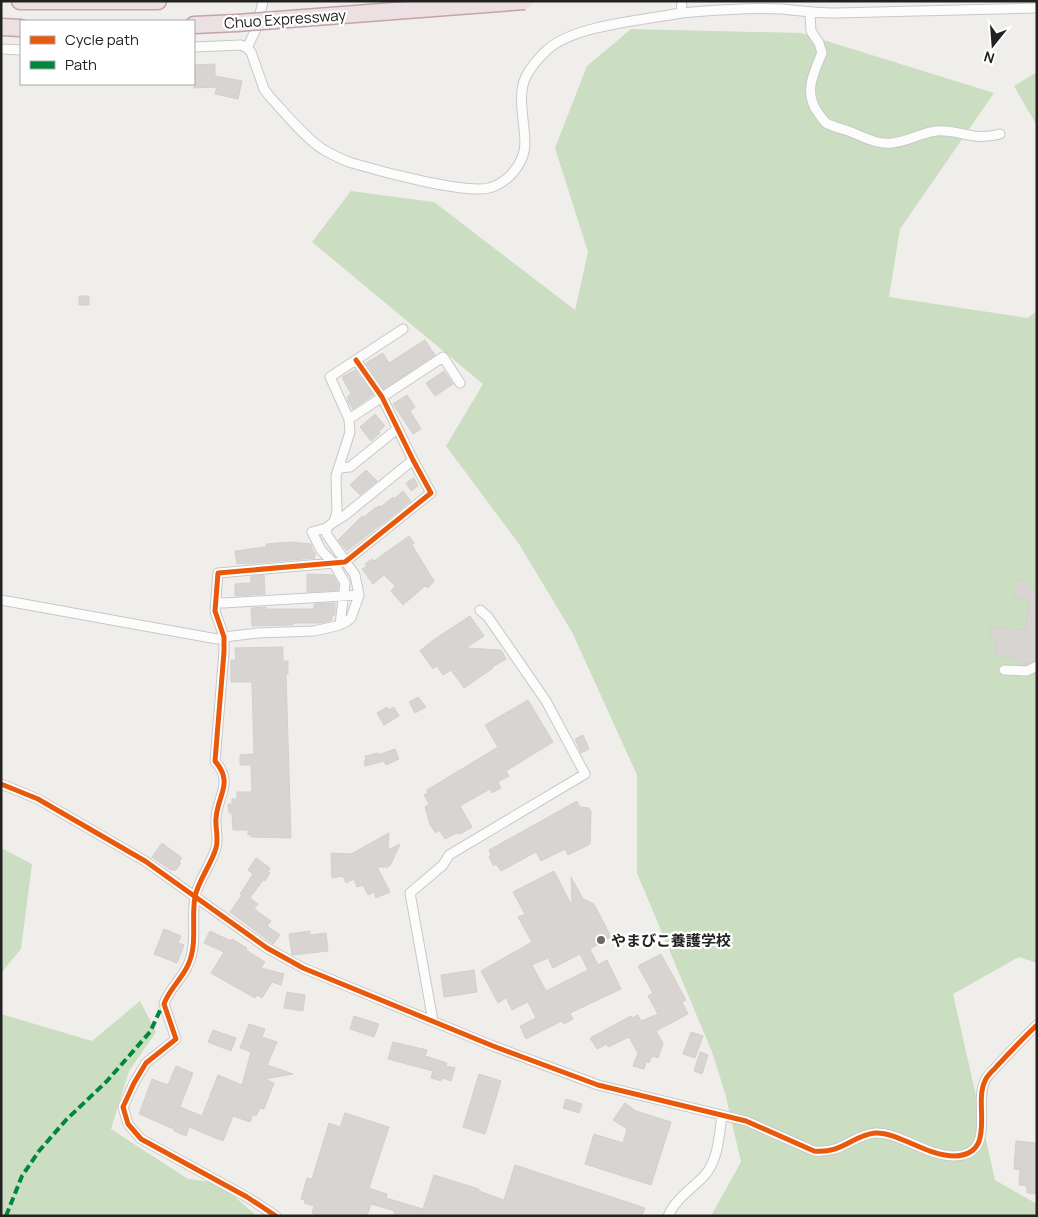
<svg xmlns="http://www.w3.org/2000/svg" width="1038" height="1217" viewBox="0 0 1038 1217" font-family="Manrope,'Noto Sans JP',sans-serif">
<style>
.forest{fill:#cbdec1}
.building{fill:#d7d4d2;stroke:#d3d0cc;fill-rule:evenodd}
.lines{fill:none;stroke-linecap:round;stroke-linejoin:round}
.minor-casing{stroke:#c9c8c7;stroke-width:11}
.motorway-casing{stroke:#c5a2ac;stroke-width:19}
.minor{stroke:#fdfcfc;stroke-width:9}
.motorway{stroke:#ece0e2;stroke-width:16}
.motorway-bridge-casing{stroke:#c5a2ac;stroke-width:19;stroke-linecap:butt}
.motorway-bridge{stroke:#ece0e2;stroke-width:16}
.quiet{stroke:#00873e;stroke-width:4;stroke-dasharray:8 4;stroke-linecap:butt}
.cycleway-casing{stroke:#fff;stroke-width:8}
.cycleway{stroke:#e8590c;stroke-width:5}
.poi-dot{fill:#6a6968;stroke:#fff;stroke-width:2}
.labels{text-anchor:middle;dominant-baseline:central;stroke-width:4.5;stroke-linejoin:round;paint-order:stroke}
.street-label{font-size:15px;fill:#222;stroke:#fff}
.poi-label{font-size:15px;font-weight:bold;fill:#222;stroke:#fff;text-anchor:start}
</style>
<rect width="100%" height="100%" fill="#f0eeeb"/>
<path class="forest" d="M631 29 801 33 994 93 900 229 889 297 1028 318 1037 311V963L1019 957 953 994 995 1180 1037 1204V1216H711L741 1162 725 1093 712 1052 637 873V775L572 632 519 544 446 446 483 384 312 242 351 191 434 202 575 310 588 252 555 148 587 66Z
M1037 72V126L1014 86Z
M1 848 32 864 21 949 1 973Z
M140 1001 156 1032 129 1071 111 1129 188 1179 219 1183 257 1216H1V1014L92 1041Z"/>
<path class="building" d="M215 64V76L242 81 238 99 215 94 217 87 194 88V65Z
M79 296H89V305H79Z
M425 340 435 355 384 389 366 363 383 353 389 363Z
M355 370 373 395 353 409 347 400 349 399 347 397 351 394 342 377Z
M444 371 453 384 435 396 426 383Z
M407 395 415 407 410 411 421 429 413 434 393 404Z
M375 414 385 426 379 431 380 433 371 441 360 427Z
M366 470 377 481 360 495 350 485Z
M414 478 418 486 411 491 406 483Z
M403 491 411 501 347 551 338 540 362 516 364 517 375 508 380 506 381 507 393 497 394 499Z
M409 536 414 543 412 545 434 581 428 588 425 586 403 605 391 591 395 586 384 575 373 584 362 569 367 566 365 564 372 559 374 561Z
M291 542 311 544 313 552H315V558L244 564V563L237 564 235 551 266 547V544Z
M307 574 333 575 338 584V590L307 592Z
M264 575 265 594 235 596V584L251 583V576Z
M1018 579 1028 581 1026 590 1037 592V660L1027 664 1019 663 1020 659 994 655 997 638 990 637 991 627 1024 630 1026 627 1028 600 1014 597Z
M335 603V615H332V620L322 623H293V625L252 626 251 608 266 607V609H314V604Z
M470 616 484 636 466 648 501 650 506 659 492 667 493 668 464 688 451 670 443 675 437 666 433 669 420 651 433 640Z
M283 647V661H288V674H286L291 838 251 837V834L248 835V830H233L232 813H229L228 804H232V799H237V792H252L251 765H240V755L254 754 252 682H231V660H236L235 648Z
M418 697 426 707 415 713 409 702Z
M528 700 553 742 506 771 509 776 498 782 501 788 492 793 490 789 460 806 472 827 460 834 457 833 445 839 439 830 436 833 430 825 425 807 429 804 424 795 428 793 427 790 498 747 485 725Z
M387 707 389 710 394 707 399 716 384 725 377 713Z
M583 735 589 749 581 753 575 739Z
M395 749 399 759 386 765 384 761 365 766 364 761 366 760 365 756 378 753V755Z
M577 801 580 807 589 808 591 812 590 844 568 855 565 849 541 861 536 852 501 871 496 864 494 866 489 857 491 856 489 850Z
M389 833 388 850 400 844 391 864 388 867H377L390 892 376 898 374 892 368 895 363 885 357 887 354 879 346 883 343 876 332 878 331 853 351 854Z
M162 843 182 858 179 861 181 863 175 871 173 869 172 871 152 857Z
M256 858 270 868 268 872 270 873 265 881 263 880 250 898 258 904 254 909 271 921 267 926 280 935 273 944 230 912 242 895 240 894 253 874 248 870Z
M554 871 572 906 571 877 583 899 594 904 611 937 590 949 598 965 607 960 621 989 570 1013 573 1019 564 1024 562 1021 526 1039 520 1026 536 1018 528 1002 512 1010 506 998 498 1003 481 971 532 942 518 917 525 914 513 892ZM580 954 588 970 546 991 532 965 548 958 553 968Z
M164 929 181 936 178 943 184 945 177 963 154 954Z
M210 931 231 941 232 939 247 948 246 950 265 962 261 968 284 974 281 985 272 982 262 998 257 995 255 998 211 973 224 952 204 943Z
M310 931V935L326 933 328 951 292 955 289 934Z
M661 954 686 1000 682 1002 688 1014 656 1031 663 1043 658 1058 652 1056 649 1063 646 1062 644 1069 633 1066 638 1053 629 1037 608 1047 607 1044 597 1049 590 1038 631 1016 632 1018 638 1015 641 1021 658 1014 648 996 653 993 638 966Z
M474 970 477 992 444 997 441 975Z
M287 992 305 995 303 1011 284 1008Z
M354 1016 379 1024 374 1037 350 1029Z
M249 1024 265 1029 262 1037 277 1042 267 1065 293 1074 265 1079 274 1083 264 1109 260 1108 256 1116 253 1114 250 1122 233 1116 223 1141 189 1127 186 1136 174 1131V1129L139 1114 152 1079 168 1085 176 1066 193 1073 180 1107 202 1116 218 1075 242 1085 251 1052 240 1048Z
M213 1030 236 1038 231 1051 208 1042Z
M691 1032 703 1036 695 1058 683 1054Z
M393 1042 427 1050 425 1056 447 1063 446 1066 455 1068 451 1081 442 1078 441 1081 431 1078 433 1071 388 1059Z
M700 1052 708 1055 702 1074 694 1071Z
M479 1074 501 1081 485 1134 463 1127Z
M566 1099 582 1104 579 1113 563 1108Z
M625 1103 636 1111 671 1122 651 1185 585 1164 594 1134 623 1143 627 1129 613 1120Z
M345 1113 389 1127 369 1188 387 1194 386 1198 423 1209 434 1175 479 1189V1191L504 1200 515 1165 645 1208 642 1216H393L395 1211 371 1204 367 1216H322L312 1213 314 1206 304 1203 305 1200 301 1199 307 1178 312 1179 329 1123 340 1127Z
M1016 1141 1037 1143V1194L1027 1193V1186L1019 1185 1020 1170 1014 1169Z"/>
<g class="lines">
<defs>
<path id="minor" d="M682 1 681 13C714 10 749 7 782 9 800 11 818 13 836 13L1037 8
M810 12 811 31 819 43 822 53C813 74 803 94 819 114 821 117 824 121 826 123 833 127 844 129 851 132 864 137 878 145 892 143 907 142 920 133 936 131 960 129 972 142 1000 134
M194 47 241 45 247 48 257 27 263 1
M247 48 251 52 264 89 270 97C285 113 306 139 324 150 333 155 342 160 352 163 379 171 464 194 489 188 504 184 516 172 522 158 526 149 525 139 524 129 520 90 517 79 547 50 574 25 645 20 681 13
M1 49 21 50
M349 419 443 357 460 383
M339 468 350 467 397 429
M334 522 344 516 413 460
M326 528 312 532 321 550 334 564 345 583 340 625
M1 600 217 639 224 637 258 633 314 631 336 626 346 622 351 618 359 595 355 575 327 535 326 528 334 522 337 512 336 476 350 432 349 419 330 377 403 329
M216 602 224 603 359 595
M1004 670 1027 671 1037 666
M1 784 38 799 145 861 267 948 303 968 493 1046 598 1085 746 1121 814 1151C842 1154 853 1135 875 1133 899 1132 926 1156 955 1156 998 1154 973 1104 985 1081 987 1075 993 1071 997 1066 1010 1052 1023 1038 1037 1025
M433 1021 410 893 443 865 449 855 585 774 546 701 488 617 480 610
M276 1216 247 1197 141 1139 128 1124 123 1107 134 1083 146 1063 176 1039 164 1004C169 989 182 979 188 965 198 944 191 919 195 897 197 883 212 863 216 848 219 838 215 828 216 818 218 794 234 783 215 761L224 652V637L215 611 218 573 345 562 431 493 413 460 382 397 356 360
M668 1216C676 1198 692 1189 705 1175 719 1158 719 1135 722 1115"/>
<path id="motorway" d="M20 1H158
M194 25 237 23
M1 27 21 28"/>
</defs>
<use href="#minor" class="minor-casing"/>
<use href="#motorway" class="motorway-casing"/>
<use href="#minor" class="minor"/>
<use href="#motorway" class="motorway"/>
<defs>
<path id="motorway-bridge" d="M237 23 525 1"/>
</defs>
<use href="#motorway-bridge" class="motorway-bridge-casing"/>
<use href="#motorway-bridge" class="motorway-bridge"/>
<path class="quiet" d="M6 1216 22 1176 39 1151 66 1120 107 1081 150 1032 164 1002"/>
<defs>
<path id="cycleway" d="M1 784 38 799 145 861 267 948 303 968 493 1046 598 1085 746 1121 814 1151C842 1154 853 1135 875 1133 899 1132 926 1156 955 1156 998 1154 973 1104 985 1081 987 1075 993 1071 997 1066 1010 1052 1023 1038 1037 1025
M276 1216 247 1197 141 1139 128 1124 123 1107 134 1083 146 1063 176 1039 164 1004C169 989 182 979 188 965 198 944 191 919 195 897 197 883 212 863 216 848 219 838 215 828 216 818 218 794 234 783 215 761L224 652V637L215 611 218 573 345 562 431 493 413 460 382 397 356 360"/>
</defs>
<use href="#cycleway" class="cycleway-casing"/>
<use href="#cycleway" class="cycleway"/>
</g>
<circle class="poi-dot" cx="601" cy="940" r="5"/>
<g class="labels">
<g class="street-label">
<text transform="translate(285 19) rotate(-4)">Chuo Expressway</text>
</g>
<g class="poi-label">
<text x="611" y="940">やまびこ養護学校</text>
</g>
</g>
<rect width="1038" height="1217" fill="none" stroke="#222222" stroke-width="5"/>
<rect x="20" y="20" width="175" height="65" fill="#ffffff" stroke="#a7a7a7"/>
<rect x="30" y="36" width="25" height="8" fill="#e8590c" stroke="#a7a7a7"/>
<text x="65" y="45" font-size="15" fill="#222222">Cycle path</text>
<rect x="30" y="61" width="25" height="8" fill="#00873e" stroke="#a7a7a7"/>
<text x="65" y="70" font-size="15" fill="#222222">Path</text>
<g transform="translate(993 45) rotate(197)" stroke="#ffffff" stroke-width="4" paint-order="stroke">
<path d="M0-4L9 19L0 12L-9 19Z" fill="#222222"/>
<text y="-8" font-size="14" font-weight="bold" text-anchor="middle" fill="#222222">N</text>
</g>
</svg>
